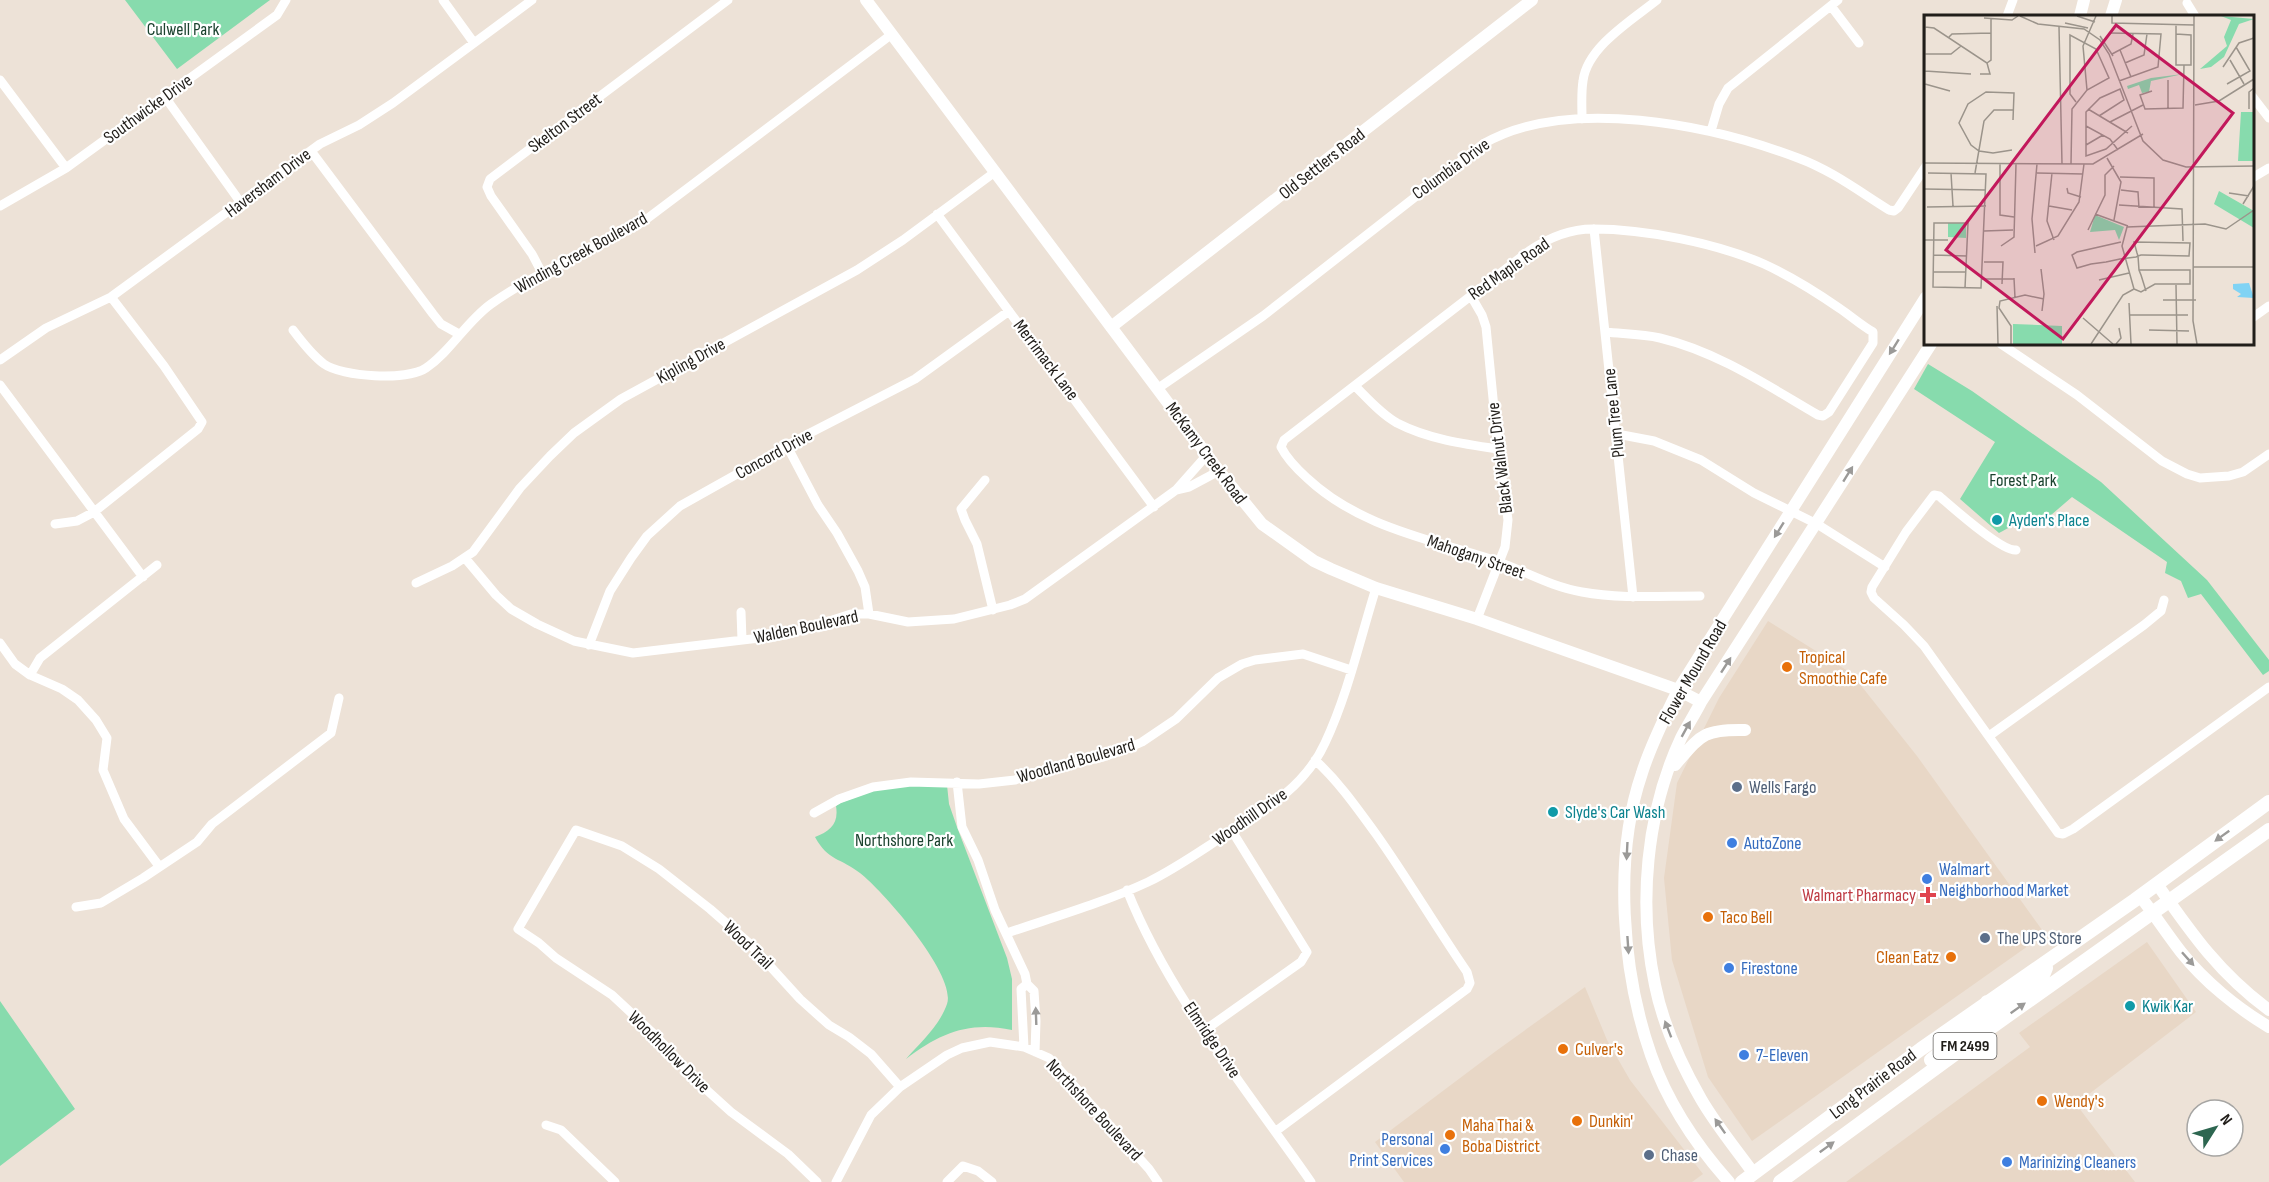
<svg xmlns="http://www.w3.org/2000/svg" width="2269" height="1182" viewBox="0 0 2269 1182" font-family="'Sofia Sans Condensed',sans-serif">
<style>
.commercial{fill:#e8d7c6}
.green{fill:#87dbad}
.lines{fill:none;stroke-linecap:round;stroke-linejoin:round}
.street{stroke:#fff;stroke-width:9}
.secondary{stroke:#fff;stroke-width:12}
.primary{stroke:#fff;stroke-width:14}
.oneway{fill:#9b9a98}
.culture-dot{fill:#0f9aa8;stroke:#fff;stroke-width:2}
.food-dot{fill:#e8710a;stroke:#fff;stroke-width:2}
.service-dot{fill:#5c6f8a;stroke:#fff;stroke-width:2}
.shop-dot{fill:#3f7fe0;stroke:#fff;stroke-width:2}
.health-dot{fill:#e0444e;stroke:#fff;stroke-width:2}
.labels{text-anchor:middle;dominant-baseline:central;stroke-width:4.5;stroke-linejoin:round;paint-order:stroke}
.shield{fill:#fff;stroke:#64625f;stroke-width:1.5}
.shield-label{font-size:16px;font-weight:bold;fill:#211e1a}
.park-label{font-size:18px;fill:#1b432f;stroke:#fff}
.street-label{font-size:18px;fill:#211e1a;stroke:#fff}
.culture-label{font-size:18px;fill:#0d838f;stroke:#fff;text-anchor:start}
.food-label{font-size:18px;fill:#c56008;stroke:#fff;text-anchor:start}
.service-label{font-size:18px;fill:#4e5e75;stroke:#fff;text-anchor:start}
.shop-label{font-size:18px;fill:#366cbe;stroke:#fff;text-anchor:start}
.health-label{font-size:18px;fill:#be3a42;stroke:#fff;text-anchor:end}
.inset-road{fill:none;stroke:#9b948b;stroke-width:1.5}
.view{fill:#c2185b;fill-opacity:0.15;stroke:#c2185b;stroke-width:3}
.inset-edge{fill:none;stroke:#211e1a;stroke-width:3}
</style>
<rect width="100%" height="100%" fill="#ede2d7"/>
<path class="commercial" d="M1768 621 1851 673 1917 756 2045 934 1752 1141 1708 1077 1672 960 1664 878 1677 783 1719 698Z
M2147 942 2196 1012 2076 1104 2135 1182H1846L2030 1047 2019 1033Z
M1585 987 1607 1040 1630 1080 1703 1174 1692 1182H1404L1375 1142 1496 1051Z"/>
<path class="green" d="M125 0H270L177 69Z
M1928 364 1972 391 2101 482 2207 580 2269 660V671L2263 675 2201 594 2188 598 2181 581 2165 573 2167 562 2072 497 2036 528C2018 520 2014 525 1999 533L1960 499 1995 442 1914 389Z
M909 784 947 785 949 804 957 827 1007 958 1012 979V1030C969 1021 940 1033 906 1059 920 1043 940 1025 947 1004 957 975 883 891 860 873 841 858 828 861 815 837 830 831 839 824 836 806L840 803 878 789Z
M0 1001 75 1109 0 1166Z"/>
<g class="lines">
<path class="street" d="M443 0 474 43
M2187 3 2195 16
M1831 6 1859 43
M2007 16 2013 0
M0 80 66 168
M2252 96 2269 118
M165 97 241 203
M1582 119C1582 106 1581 93 1583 81 1587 47 1632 20 1657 0
M1711 131 1719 104 1728 88 1838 0
M311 151 433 314 441 324 459 334
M2252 178 2269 168
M0 206 66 168 277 15 286 0
M937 214 1154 507
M1594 229 1633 597
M542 273 532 254 491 196 487 187 490 179 728 0
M1471 296 1482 315 1486 327 1498 449 1508 520 1505 547 1477 619
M2252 318 2269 306
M293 330C302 342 312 355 324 364 342 377 407 381 426 368 451 351 466 322 491 304 539 270 594 250 644 221L892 34
M1605 332C1624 334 1642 334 1660 338 1718 352 1768 386 1818 415L1823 416 1829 412 1873 343V332C1861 325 1851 316 1839 308 1816 292 1790 276 1764 264 1716 243 1645 229 1593 229 1570 229 1548 238 1529 251L1284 440 1281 447C1287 459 1297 469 1307 478 1359 527 1430 539 1496 561 1525 571 1551 587 1582 592 1620 599 1661 596 1700 596
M2001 344 2077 395 2162 461 2187 474 2200 478 2229 476 2243 472 2269 454
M0 360 46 328 111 297 320 144 359 125 393 103 532 0
M0 385 143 577
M1355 386C1368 399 1381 414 1397 423 1428 439 1463 444 1498 449
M1157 389 1263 316 1483 144C1568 95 1711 125 1798 158 1831 170 1860 192 1889 210L1894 211 1898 208 1926 166
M1617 434 1654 441 1701 460 1754 493 1817 524 1885 567
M787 446 818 505 837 533 858 571 865 587 869 614
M985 480 961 509 965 520 977 544 993 610
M1176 490 1189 487 1219 471
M55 524 77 521 94 512 198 429 202 422 164 366 111 297
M2016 550C2002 552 1952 507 1939 496L1934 495 1906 532 1872 587 1871 592 1874 598 1904 625 1924 646 2058 833 2063 834 2073 829 2269 687
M465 558 496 595 511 609 537 624 574 641 633 653 786 635 851 614H869L908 622 954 619 1010 605 1025 599 1176 490 1207 455
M416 583 452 566 473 552 520 488 550 456 574 433 621 399 857 270 903 240 995 172
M741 612 742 640
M0 643 15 664 30 675 62 689 78 700 96 720 107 738 103 770 124 819 159 866
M589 645 610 591 631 558 647 536 680 506 812 432 915 379 1009 311
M30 675 40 658 157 565
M1989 736 2144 625 2161 611 2164 600
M957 782 962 827 978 860 995 910 1025 974 1027 984 1034 991 1036 1021 1035 1052
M814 813 839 799 873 787 911 782 979 784 1015 780 1030 774 1103 757 1126 749 1142 742 1176 719 1218 678 1242 664 1255 660 1303 654 1351 670
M1127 890C1168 994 1247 1090 1311 1182
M76 907 101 903 143 878 197 842 212 824 331 733 339 698
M1007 933C1054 917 1103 903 1148 882 1177 868 1203 849 1230 832 1267 809 1306 785 1325 743 1348 694 1360 639 1376 588
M1205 1030 1301 962 1307 952 1232 831
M1024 1047 1021 989 1027 984
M546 1125 561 1130 615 1182
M1276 1131 1467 989 1470 983 1467 972C1436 927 1408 879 1376 834 1357 808 1339 782 1315 760
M817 1182 788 1154 731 1112 699 1083 655 1035 612 995 556 958 539 943 518 929 576 830 622 846 659 869 710 909 750 944 800 999 829 1025 849 1037 871 1054 900 1087
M836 1182 871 1115 900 1087 947 1055 962 1048 990 1042 1024 1047 1049 1058 1149 1169 1158 1182
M947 1182 963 1166 978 1171 992 1182"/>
<path class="secondary" d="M866 0 1219 471 1262 524 1314 561 1331 569 1376 588 1477 619 1678 690 1701 702
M2080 16 2084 0
M2111 16 2116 0
M1111 327 1532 0
M1675 765C1701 735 1703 729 1745 730
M2157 884C2192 934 2219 973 2269 1010
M2140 896C2154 914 2167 934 2181 952 2204 981 2237 1008 2269 1027
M1754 1174C1736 1149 1716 1125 1701 1099 1681 1064 1663 1025 1655 985 1638 905 1646 813 1681 738 1687 726 1695 714 1701 702L1931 344
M1729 1182C1696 1145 1667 1101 1651 1055 1622 972 1613 857 1642 773 1651 744 1665 717 1678 690L1926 297"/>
<path class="primary" d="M1993 1026 1997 1010 2002 1004 2044 973 2046 968
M1931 1060 1983 1019 1986 1015 1987 1002
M1742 1182 1921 1049 2135 900 2269 802
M1780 1182 1993 1026 2269 830"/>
</g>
<defs><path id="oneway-solid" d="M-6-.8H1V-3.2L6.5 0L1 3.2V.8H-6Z" transform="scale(1.5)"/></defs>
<g class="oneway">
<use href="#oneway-solid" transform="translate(1894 347) rotate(122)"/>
<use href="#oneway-solid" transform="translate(1848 474) rotate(-58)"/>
<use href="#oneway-solid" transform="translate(1779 530) rotate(122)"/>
<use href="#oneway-solid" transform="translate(1726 665) rotate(-57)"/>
<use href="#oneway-solid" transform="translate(1686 729) rotate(-61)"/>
<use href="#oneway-solid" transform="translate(2222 836) rotate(144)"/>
<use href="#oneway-solid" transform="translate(1627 851) rotate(93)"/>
<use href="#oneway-solid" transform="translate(1628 945) rotate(86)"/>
<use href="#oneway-solid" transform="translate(2188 959) rotate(48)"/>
<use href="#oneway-solid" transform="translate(2018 1008) rotate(-35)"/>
<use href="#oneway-solid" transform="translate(1036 1016) rotate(-92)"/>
<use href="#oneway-solid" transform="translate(1668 1029) rotate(-111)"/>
<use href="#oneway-solid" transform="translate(1720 1126) rotate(-125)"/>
<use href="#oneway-solid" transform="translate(1827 1147) rotate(-36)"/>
</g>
<g class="culture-dot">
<circle cx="1997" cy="520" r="6"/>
<circle cx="1553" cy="812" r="6"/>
<circle cx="2130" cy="1006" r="6"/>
</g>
<g class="food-dot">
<circle cx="1787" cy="667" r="6"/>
<circle cx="1708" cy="917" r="6"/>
<circle cx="1951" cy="957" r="6"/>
<circle cx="1563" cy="1049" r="6"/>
<circle cx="2042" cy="1101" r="6"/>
<circle cx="1577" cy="1121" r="6"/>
<circle cx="1450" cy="1135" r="6"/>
</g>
<g class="service-dot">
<circle cx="1737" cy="787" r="6"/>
<circle cx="1985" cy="938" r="6"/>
<circle cx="1649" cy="1155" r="6"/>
</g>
<g class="shop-dot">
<circle cx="1732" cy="843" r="6"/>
<circle cx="1927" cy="879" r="6"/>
<circle cx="1729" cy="968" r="6"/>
<circle cx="1744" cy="1055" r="6"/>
<circle cx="1445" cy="1149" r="6"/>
<circle cx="2007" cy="1162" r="6"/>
</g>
<path class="health-dot" d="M1925 886h6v6h6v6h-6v6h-6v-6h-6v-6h6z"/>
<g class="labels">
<rect class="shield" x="1933.5" y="1033" width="63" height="26" rx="4.5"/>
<g class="shield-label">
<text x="1965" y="1046">FM 2499</text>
</g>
<g class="park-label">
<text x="183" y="29">Culwell Park</text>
<text x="2023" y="480">Forest Park</text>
<text x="904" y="840">Northshore Park</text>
</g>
<g class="street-label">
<text transform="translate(148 109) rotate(-36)">Southwicke Drive</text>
<text transform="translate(565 123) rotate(-37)">Skelton Street</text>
<text transform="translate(1322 164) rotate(-38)">Old Settlers Road</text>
<text transform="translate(1451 169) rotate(-36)">Columbia Drive</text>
<text transform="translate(268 183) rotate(-37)">Haversham Drive</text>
<text transform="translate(581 253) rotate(-29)">Winding Creek Boulevard</text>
<text transform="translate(1509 269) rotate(-35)">Red Maple Road</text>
<text transform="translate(1046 360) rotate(53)">Merrimack Lane</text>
<text transform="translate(691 361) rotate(-29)">Kipling Drive</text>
<text transform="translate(1614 413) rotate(-96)">Plum Tree Lane</text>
<text transform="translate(1206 453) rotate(53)">McKamy Creek Road</text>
<text transform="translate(774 454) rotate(-29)">Concord Drive</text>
<text transform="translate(1500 458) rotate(-97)">Black Walnut Drive</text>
<text transform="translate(1476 557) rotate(19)">Mahogany Street</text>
<text transform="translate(806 627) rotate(-12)">Walden Boulevard</text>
<text transform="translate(1693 672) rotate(-60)">Flower Mound Road</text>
<text transform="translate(1076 761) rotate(-16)">Woodland Boulevard</text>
<text transform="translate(1250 817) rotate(-35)">Woodhill Drive</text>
<text transform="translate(748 945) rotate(44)">Wood Trail</text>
<text transform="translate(1212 1040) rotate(56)">Elmridge Drive</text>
<text transform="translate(669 1052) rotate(45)">Woodhollow Drive</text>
<text transform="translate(1873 1084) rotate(-37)">Long Prairie Road</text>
<text transform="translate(1094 1110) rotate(47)">Northshore Boulevard</text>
</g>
<g class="culture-label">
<text x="2009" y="520">Ayden's Place</text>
<text x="1565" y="812">Slyde's Car Wash</text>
<text x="2142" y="1006">Kwik Kar</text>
</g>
<g class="food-label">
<text x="1799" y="657">Tropical<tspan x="1799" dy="21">Smoothie Cafe</tspan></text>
<text x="1720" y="917">Taco Bell</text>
<text x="1939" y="957" text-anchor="end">Clean Eatz</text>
<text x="1575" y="1049">Culver's</text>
<text x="2054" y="1101">Wendy's</text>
<text x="1589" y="1121">Dunkin'</text>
<text x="1462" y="1125">Maha Thai &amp;<tspan x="1462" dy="21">Boba District</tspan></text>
</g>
<g class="service-label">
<text x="1749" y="787">Wells Fargo</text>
<text x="1997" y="938">The UPS Store</text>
<text x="1661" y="1155">Chase</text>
</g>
<g class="shop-label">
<text x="1744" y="843">AutoZone</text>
<text x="1939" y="869">Walmart<tspan x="1939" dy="21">Neighborhood Market</tspan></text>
<text x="1741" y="968">Firestone</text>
<text x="1756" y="1055">7-Eleven</text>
<text x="1433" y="1139" text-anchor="end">Personal<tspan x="1433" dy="21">Print Services</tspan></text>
<text x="2019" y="1162">Marinizing Cleaners</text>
</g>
<g class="health-label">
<text x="1916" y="895">Walmart Pharmacy</text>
</g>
</g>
<g transform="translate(1924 15)">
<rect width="330" height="330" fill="#ede2d7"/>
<path d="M297 1 330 4 315 9 300 42 287 52 276 54 303 31 300 22 307 5ZM259 59 227 66 225 77 218 78 215 70 204 74 203 71 227 63ZM317 97H330V146H314ZM295 176 330 196V213L290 189ZM171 200 200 212 195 225 191 215 166 217ZM24 208H42V223L24 222ZM89 309 138 311V329H89Z" fill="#87dbad"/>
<path d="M325 268 330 283 313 282 317 279 309 274V269Z" fill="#80d3f4"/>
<path class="inset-road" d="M96 1 114 9 160 14 176 25 185 39 219 126 239 145 262 152 330 151M153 1 171 7M188 1V8L270 10M270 1 269 306 273 329M60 3 88 5 94 1M141 8 164 13M252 9V50H267V20L252 19M1 12 10 13 63 48 66 59H56M135 12 138 149M186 18 237 19 234 52 195 66M176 21 189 41M25 22 28 19 67 18M196 35 207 62M1 39H27L37 31M188 39 207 29 209 19M306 45 320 69M63 48 67 45V4M201 48 220 40 223 19M299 52 315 28 330 23M1 56 47 59M244 65V93M1 69 26 76M303 69 326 56 312 32M163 75 159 31 172 1M228 76 216 80 221 94 259 93 260 50M271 90 295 86 330 64M164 94 204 118M325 94V77L330 73M175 101 200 85 196 74 176 83 162 97V141L182 134 208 111M186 107 219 90M162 111 186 124 194 135M0 130 1 1M162 130 179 120M88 135 69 138 55 136 47 130 35 108 44 89 62 77 90 78 89 105M183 143 197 167 190 205M0 148 169 149 219 119M76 149V200L90 202M147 149 148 94 163 75 185 63 172 34 146 20V79L152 87M4 158 62 159 57 273 9 272 10 208H44L41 273M27 158 29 191M51 158 60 106 70 95H90M113 158 159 159M128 158 123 206 130 225M196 162 230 163V193M143 173 144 178 157 182M0 174 62 175M197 175 214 177 215 193M305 178 325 181M319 189 330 171M195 190 258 194 259 226M125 191 148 195M3 192 62 191M171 199 204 211M164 215 181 180V160L190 151M60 216 89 215M0 225H24M197 227 153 237 148 240 153 253 167 249 182 247 196 244 212 242 214 241 217 240H219L265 241 266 228 210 227 213 238 214 241 215 255 217 260 222 276M77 231 90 222 92 149M112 231 134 221 155 187 160 149M111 238 108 204 113 149M9 240 43 241M60 247H79L78 269M269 252H330M117 254 120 279 118 296M9 257H42M90 263 91 283M58 264H90M175 265 205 258M252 270 253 329M210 274 198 231 203 212 281 209 302 214 330 195M210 274 217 277 231 269H266V255H215M239 285H272M205 288 207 329M73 291 74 329M206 300H264M159 303 189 329M225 315 265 316M87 329V311L75 293 76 286 101 280 120 284M167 329 199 280 210 274M192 329 197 323 195 313"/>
<path class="view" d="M192 10 309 98 139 324 22 235Z"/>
<rect width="330" height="330" class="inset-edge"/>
</g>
<g transform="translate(2215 1128) rotate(53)"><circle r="28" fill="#ffffff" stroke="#a6a5a3" stroke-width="1.5"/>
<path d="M0-4.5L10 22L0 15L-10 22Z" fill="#2d6650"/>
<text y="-9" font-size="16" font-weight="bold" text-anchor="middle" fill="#211e1a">N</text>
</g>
</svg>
